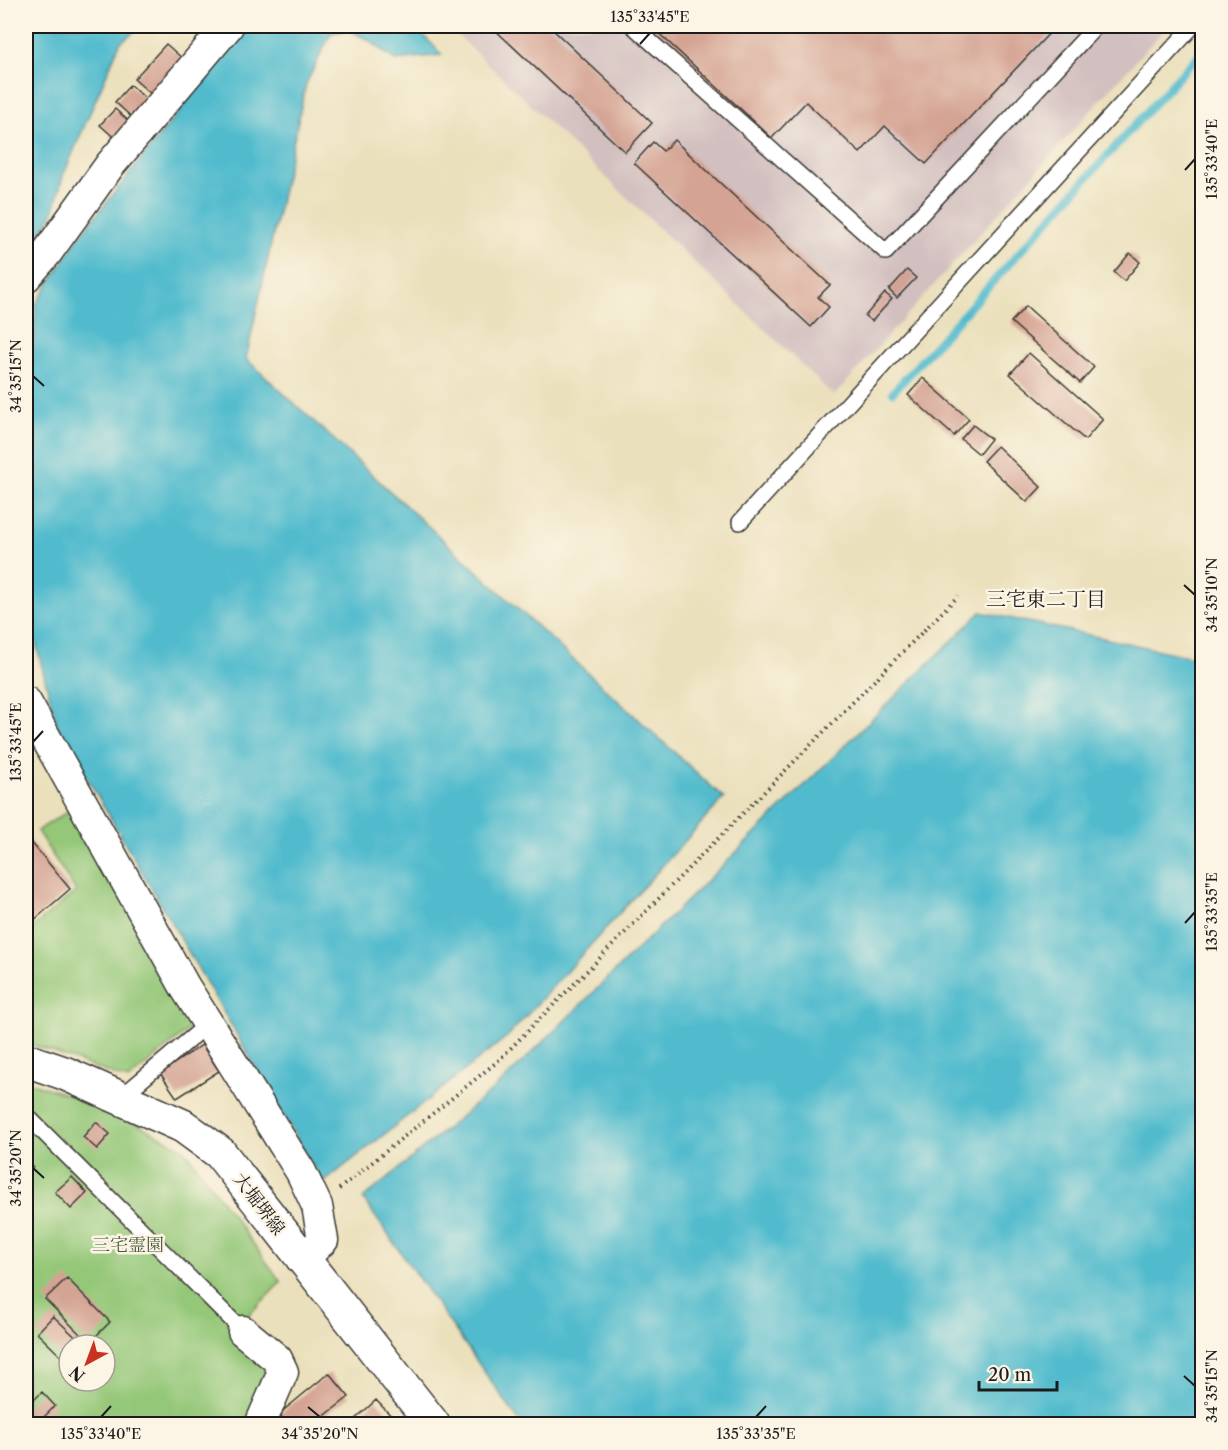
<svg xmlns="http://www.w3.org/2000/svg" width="1228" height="1450" viewBox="0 0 1228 1450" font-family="'Libre Caslon Text','Noto Serif JP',serif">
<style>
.industrial{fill:#d2bfc0}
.green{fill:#94c778;stroke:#58724a;stroke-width:1.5;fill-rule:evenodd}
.water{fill:#51bbcd;stroke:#366c74;stroke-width:1.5}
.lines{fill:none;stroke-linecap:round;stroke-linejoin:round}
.stream{stroke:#51bbcd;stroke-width:8}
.building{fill:#d4a393}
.lane-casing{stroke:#3b3934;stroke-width:18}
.street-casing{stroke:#3b3934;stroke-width:33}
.secondary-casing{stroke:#3b3934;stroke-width:36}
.path{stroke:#3b3934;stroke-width:4;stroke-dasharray:1.5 4.5;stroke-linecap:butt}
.lane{stroke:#fff;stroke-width:15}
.street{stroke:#fff;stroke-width:30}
.secondary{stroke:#fff;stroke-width:33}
.ticks{fill:none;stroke:#1c1c1c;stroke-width:2}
.labels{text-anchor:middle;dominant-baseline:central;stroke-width:5;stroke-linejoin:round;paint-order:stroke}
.street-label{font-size:18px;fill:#1c1c1c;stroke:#fcf5e5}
.park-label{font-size:18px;fill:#46583c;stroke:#fcf5e5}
.neighbourhood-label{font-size:20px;fill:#1c1c1c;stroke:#fcf5e5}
.neatline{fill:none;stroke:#1c1c1c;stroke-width:2}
.ticks-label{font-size:15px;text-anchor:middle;fill:#1c1c1c}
</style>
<rect width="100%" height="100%" fill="#fcf5e5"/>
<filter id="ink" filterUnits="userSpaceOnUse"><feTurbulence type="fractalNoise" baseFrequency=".0167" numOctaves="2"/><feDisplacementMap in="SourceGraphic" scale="12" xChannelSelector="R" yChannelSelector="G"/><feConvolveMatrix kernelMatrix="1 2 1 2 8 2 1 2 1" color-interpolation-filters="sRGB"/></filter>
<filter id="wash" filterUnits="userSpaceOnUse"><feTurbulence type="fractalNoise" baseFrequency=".008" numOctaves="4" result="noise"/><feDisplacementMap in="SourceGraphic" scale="24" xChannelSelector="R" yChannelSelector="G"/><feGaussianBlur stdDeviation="1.35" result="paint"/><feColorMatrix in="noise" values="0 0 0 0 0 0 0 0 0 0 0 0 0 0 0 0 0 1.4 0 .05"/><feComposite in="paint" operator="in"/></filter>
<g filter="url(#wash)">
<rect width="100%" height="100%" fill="#ebe0bc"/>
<path class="industrial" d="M448 26H1167L834 396Z"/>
<path class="green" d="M73 808 194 1025 128 1080 33 1045 26 1036V933L76 891 37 831Z
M26 1081 111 1109 185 1150 281 1282 234 1330 269 1366 247 1421 241 1424H26ZM69 1345H105V1381H69Z"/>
<path class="water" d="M26 26H141L120 43 63 176 53 214 30 248H26Z
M247 26H415L442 55 395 60 370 41 350 30 331 33 306 84 246 359 724 798 508 1036 323 1183 57 726 26 605V450L36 304 79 237Z
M981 612 1202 659V1424H521L363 1199 503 1081Z"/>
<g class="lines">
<path class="stream" d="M893 392 1202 51"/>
</g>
<g id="blocks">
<path class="building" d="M491 26H549L652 123 625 152Z
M651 26H1056L926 164 885 126 860 153 806 102 772 138Z
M166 44 183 59 151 94 134 79Z
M130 85 151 103 136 121 115 102Z
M115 109 133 125 118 141 100 125Z
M674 140 830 285 818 297 829 307 811 327 634 163 653 142 663 151Z
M1130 253 1140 262 1124 281 1114 272Z
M907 270 916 278 897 298 889 290Z
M885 293 892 299 872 321 865 316Z
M1026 306 1094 367 1080 383 1011 322Z
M1029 353 1103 419 1085 440 1010 374Z
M923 378 969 419 954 436 908 395Z
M973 425 991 439 979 454 961 439Z
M997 446 1041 487 1027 502 983 461Z
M26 836 70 889 26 927Z
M202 1045 219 1071 177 1098 160 1073Z
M96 1122 110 1134 97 1149 83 1137Z
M26 1160 33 1167 26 1175Z
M72 1177 87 1193 71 1209 55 1192Z
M67 1278 110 1322 89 1343 45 1299Z
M53 1316 84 1345H69V1364L37 1333Z
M329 1373 349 1397 314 1424H287L279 1414Z
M42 1392 55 1406 37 1424 26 1411V1408Z
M376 1400 399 1424H350Z"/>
</g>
</g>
<g filter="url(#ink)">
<use href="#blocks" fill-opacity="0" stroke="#3b3934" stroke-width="1.5"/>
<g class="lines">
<defs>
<path id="lane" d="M633 26 886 252 1096 26
M740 522 1193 26
M120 1098 208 1024
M26 1115 243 1331"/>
<path id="street" d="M26 277 46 254 110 165 228 26
M26 702 185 987 301 1172 317 1206 323 1240 302 1260
M243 1331 277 1359 283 1372 262 1420 264 1424"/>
<path id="secondary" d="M26 1060 64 1073 183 1126 220 1153 433 1424"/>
</defs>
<use href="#lane" class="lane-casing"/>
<use href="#street" class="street-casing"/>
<use href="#secondary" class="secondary-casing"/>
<path class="path" d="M339 1189 498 1061 958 596"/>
<use href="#lane" class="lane"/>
<use href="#street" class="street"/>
<use href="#secondary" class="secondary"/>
</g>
</g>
<path class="ticks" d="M640 44 650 33M1185 170 1195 159M33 376 44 386M1184 585 1195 595M33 742 43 731M1185 923 1195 912M33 1168 44 1178M1184 1376 1195 1386M308 1407 320 1417M101 1417 111 1406M756 1417 766 1406"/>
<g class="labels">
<g class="street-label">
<text transform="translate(259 1204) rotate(53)">大堀堺線</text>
</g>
<g class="park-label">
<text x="128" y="1245">三宅霊園</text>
</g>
<g class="neighbourhood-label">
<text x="1046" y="599">三宅東二丁目</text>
</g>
</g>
<rect width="1228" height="1450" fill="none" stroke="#fcf5e5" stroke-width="66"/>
<g transform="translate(87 1363) rotate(221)"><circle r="28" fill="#fcf5e5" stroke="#a29e95" stroke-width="1.5"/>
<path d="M0-4.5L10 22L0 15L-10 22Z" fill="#c8321e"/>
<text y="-9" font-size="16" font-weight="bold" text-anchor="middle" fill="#1c1c1c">N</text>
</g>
<path d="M979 1381v9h78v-9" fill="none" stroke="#1c1c1c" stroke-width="3"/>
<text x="988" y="1381" font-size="18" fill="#1c1c1c" stroke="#fcf5e5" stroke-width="4.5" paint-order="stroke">20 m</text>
<rect x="33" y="33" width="1162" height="1384" class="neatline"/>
<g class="ticks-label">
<text x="650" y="22">135°33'45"E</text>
<text transform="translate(1212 159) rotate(-90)" y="5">135°33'40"E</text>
<text transform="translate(16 376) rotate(-90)" y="5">34°35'15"N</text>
<text transform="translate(1212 595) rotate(-90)" y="5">34°35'10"N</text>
<text transform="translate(16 742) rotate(-90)" y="5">135°33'45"E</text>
<text transform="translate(1212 912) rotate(-90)" y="5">135°33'35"E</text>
<text transform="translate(16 1168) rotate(-90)" y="5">34°35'20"N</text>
<text transform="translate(1212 1386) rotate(-90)" y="5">34°35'15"N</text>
<text x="101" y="1439">135°33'40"E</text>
<text x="320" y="1439">34°35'20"N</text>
<text x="756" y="1439">135°33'35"E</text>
</g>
</svg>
